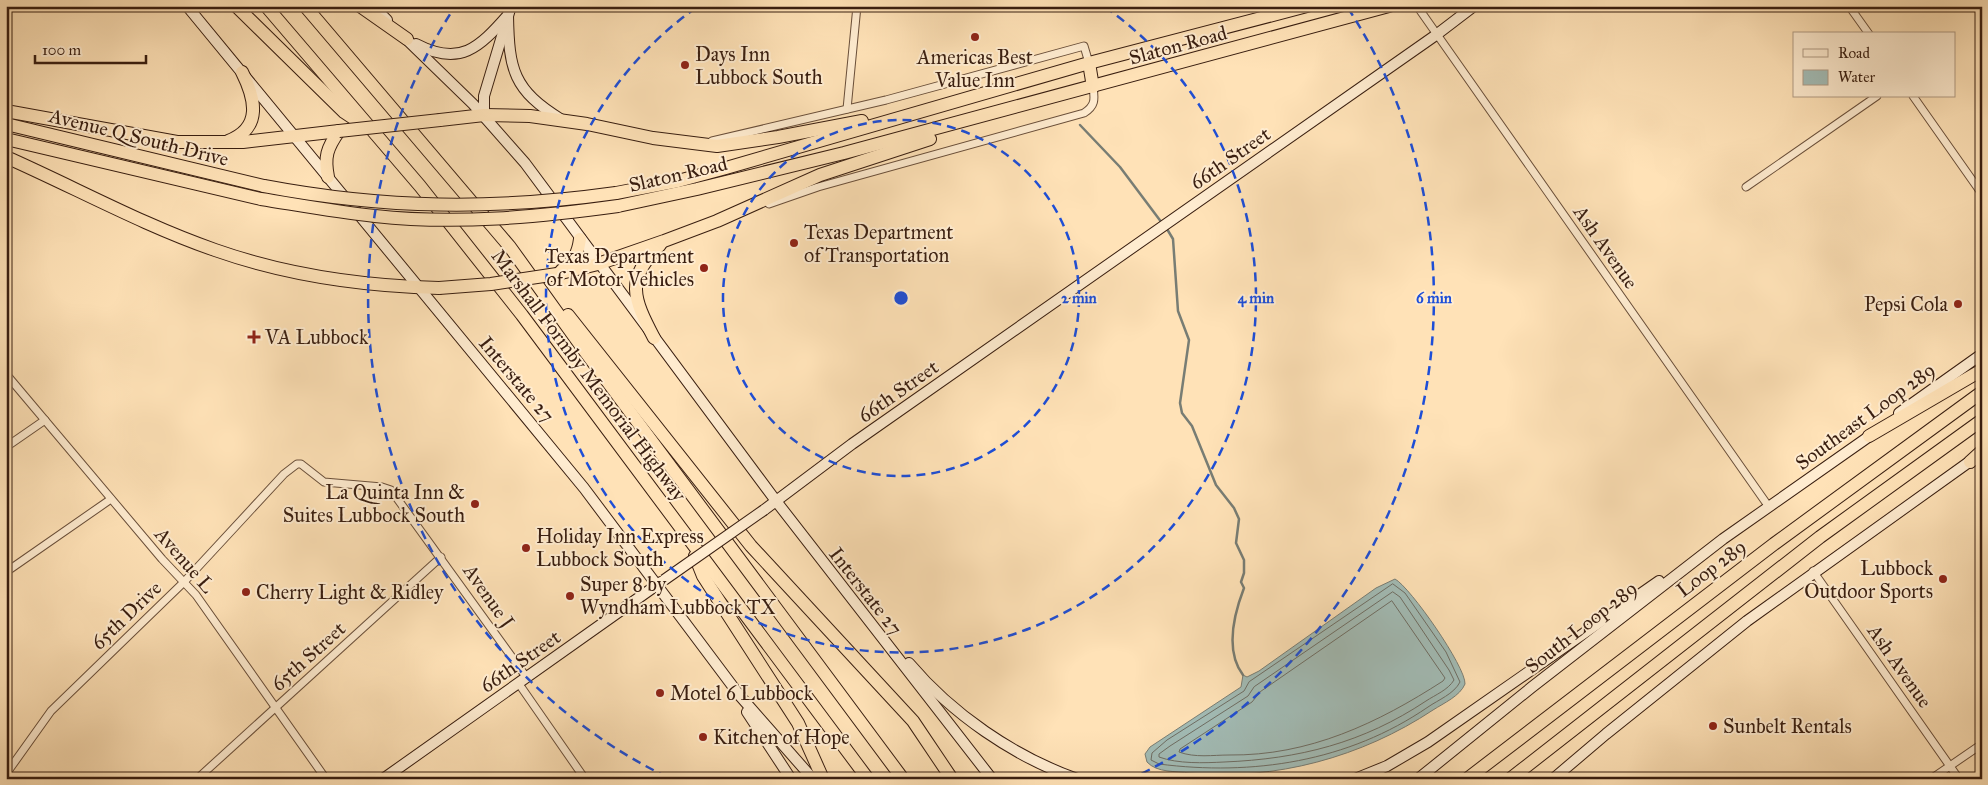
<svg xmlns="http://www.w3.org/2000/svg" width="1988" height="785" font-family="'IM FELL Great Primer',serif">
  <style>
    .water { fill: #a2bcb6; stroke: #787d74 }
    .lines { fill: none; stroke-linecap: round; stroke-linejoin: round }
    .shore { stroke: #6e6d63; stroke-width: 1 }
    .stream { stroke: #787d74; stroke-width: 2.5 }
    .street-casing { stroke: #6a4f3a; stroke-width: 9 }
    .secondary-casing { stroke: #391e10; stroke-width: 12 }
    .highway-casing { stroke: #391e10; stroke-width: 14 }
    .street { stroke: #ffecd0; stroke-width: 7 }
    .secondary { stroke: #ffecd0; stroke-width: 10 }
    .highway { stroke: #ffe2b7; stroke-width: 12 }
    .secondary-bridge-casing { stroke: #391e10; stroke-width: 12; stroke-linecap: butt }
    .highway-bridge-casing { stroke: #391e10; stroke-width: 14; stroke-linecap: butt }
    .secondary-bridge { stroke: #ffecd0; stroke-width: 10 }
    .highway-bridge { stroke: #ffe2b7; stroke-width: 12 }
    .ring { fill: none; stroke: #1d4ed8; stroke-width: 2.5; stroke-dasharray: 9 6 }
    .poi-dot { fill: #8f2418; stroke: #ffecd0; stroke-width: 2 }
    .labels { text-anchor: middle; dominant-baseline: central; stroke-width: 4; stroke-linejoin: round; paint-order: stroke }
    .street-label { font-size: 20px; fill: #391e10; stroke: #ffecd0 }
    .poi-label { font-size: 20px; fill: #391e10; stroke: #ffecd0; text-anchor: start }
    .centre { fill: #1d4ed8; stroke: #ffecd0; stroke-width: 2.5 }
    .ring-label { font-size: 15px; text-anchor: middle; font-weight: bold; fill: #1d4ed8; stroke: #ffecd0; stroke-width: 4; stroke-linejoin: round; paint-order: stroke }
  </style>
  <rect width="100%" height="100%" fill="#ffe2b7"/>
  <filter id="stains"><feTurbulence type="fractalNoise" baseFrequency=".004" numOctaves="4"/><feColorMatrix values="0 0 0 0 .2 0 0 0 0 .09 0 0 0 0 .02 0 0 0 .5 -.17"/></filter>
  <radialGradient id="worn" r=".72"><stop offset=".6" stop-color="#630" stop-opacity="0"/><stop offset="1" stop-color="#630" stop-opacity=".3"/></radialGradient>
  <!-- water -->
  <path class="water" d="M 1395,579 C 1410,587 1466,667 1465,684 C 1460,696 1444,703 1433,710 C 1362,757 1275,781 1190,773 C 1176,771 1157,773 1147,762 L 1145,754 L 1150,747 L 1241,687 L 1243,675 L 1247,677 L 1259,671 L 1376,588 Z"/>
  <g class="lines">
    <!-- shore -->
    <g class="shore">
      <path d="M 1393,584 L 1405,593 L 1446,652 L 1460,682 C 1454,694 1438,700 1428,707 C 1348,762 1252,776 1159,764 L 1151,760 L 1152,753 L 1167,740 L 1244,691 L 1249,682 Z"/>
      <path d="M 1393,592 L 1400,597 L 1449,670 L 1454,680 C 1448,690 1435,695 1426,701 C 1363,743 1299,759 1224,762 C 1204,763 1178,764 1159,757 L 1159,754 L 1170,746 L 1248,696 L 1254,687 Z"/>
      <path d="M 1392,601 L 1445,678 L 1443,681 C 1378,723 1309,756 1229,755 C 1213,755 1195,758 1179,752 L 1180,749 L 1252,702 L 1260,692 Z"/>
    </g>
    <!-- stream -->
    <g class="stream">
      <path d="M 1080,125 L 1120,167 L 1162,223"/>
      <path d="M 1167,229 L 1173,239 L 1178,311 L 1189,340 L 1180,403 L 1182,413 L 1192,426 L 1216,485 L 1234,508 L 1239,519 L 1236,543 L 1244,560 L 1244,573 L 1241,582 L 1244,588 C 1234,614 1225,651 1243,675"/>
    </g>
    <defs>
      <g id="street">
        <path d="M 1417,6 L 1769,507"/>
        <path d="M 1849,6 L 1869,34"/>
        <path d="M 1913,96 L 1982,194"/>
        <path d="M 847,109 L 857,6"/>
        <path d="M 712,141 L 886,100 L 1084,46 L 1089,63"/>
        <path d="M 1746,187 L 1877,96"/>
        <path d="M 769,204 L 818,187 L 1084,113 C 1095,106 1095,100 1093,87"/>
        <path d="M 6,374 L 162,559 L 196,595 L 326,779"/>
        <path d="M 6,447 L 45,420"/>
        <path d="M 1813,571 L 1959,779"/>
        <path d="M 6,572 L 111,499"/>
        <path d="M 519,684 L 585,779"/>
        <path d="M 6,774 L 51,711 L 184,582 L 284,474 L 297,464 L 301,464 L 324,482 L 382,487 L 391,490 L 527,678"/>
        <path d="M 197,779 L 441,557"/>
        <path d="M 1931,779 L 1982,744"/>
      </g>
      <g id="secondary">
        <path d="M 187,6 L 584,488 L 740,696 L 813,779"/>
        <path d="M 373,6 L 387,20"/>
        <path d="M 508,15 C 509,70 513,90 562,120"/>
        <path d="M 402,35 L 473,104 L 525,163 L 776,501 L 992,779"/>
        <path d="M 416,44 C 460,67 479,48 508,15"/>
        <path d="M 484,115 L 484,96 L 511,6"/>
        <path d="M 1899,413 L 1982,354"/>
        <path d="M 764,510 L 852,444 L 1436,35 L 1474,6"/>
        <path d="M 909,663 C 952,714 1013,756 1077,779"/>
        <path d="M 747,712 L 791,779"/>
        <path d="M 383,779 L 661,582"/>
        <path d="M 1355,779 L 1387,766 L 1428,742 L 1659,581"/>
        <path d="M 1418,779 L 1532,687 L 1723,539 L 1874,433"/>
        <path d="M 1553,779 L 1606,734 L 1747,621 L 1976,457"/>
      </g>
      <g id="highway">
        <path d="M 236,6 L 344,112 L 362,124"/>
        <path d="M 266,6 L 420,186 L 522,315 L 868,779"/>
        <path d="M 305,6 L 510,247 L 584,350 L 903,779"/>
        <path d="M 360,6 L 407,39"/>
        <path d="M 1089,63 L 1093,87"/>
        <path d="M 6,111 L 177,142 L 243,142 L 339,131"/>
        <path d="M 440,120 L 484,115 L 530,116 L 587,124 L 653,138 L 717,146 L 778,137 L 862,121"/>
        <path d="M 6,124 L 264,186"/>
        <path d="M 6,139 L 261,199"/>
        <path d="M 228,141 C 263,128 255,98 242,72"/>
        <path d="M 6,157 C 76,188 143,225 215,250 C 286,275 363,286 439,288"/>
        <path d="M 328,177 C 324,157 327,148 339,131"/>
        <path d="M 616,193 L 678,181 L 726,168 L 1089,63 L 1307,6"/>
        <path d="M 618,206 L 697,189 L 844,153 L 1389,6"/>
        <path d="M 561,271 C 573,261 578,255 580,239"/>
        <path d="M 557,274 L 598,264 L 664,241 L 717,221 L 820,175 L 930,139"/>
        <path d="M 568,315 L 751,546 L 913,721 L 952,779"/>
        <path d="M 654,338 C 633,298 625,279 660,245"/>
        <path d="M 1869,436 L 1982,370"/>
        <path d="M 1970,462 L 1982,451"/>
        <path d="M 695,556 L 703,576 L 798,723 L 823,779"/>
        <path d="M 1467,779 L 1774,544 L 1982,392"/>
        <path d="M 1510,779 L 1820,537 L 1982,420"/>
      </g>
    </defs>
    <!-- street casing -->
    <use href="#street" class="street-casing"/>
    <!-- secondary casing -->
    <use href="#secondary" class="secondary-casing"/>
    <!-- highway casing -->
    <use href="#highway" class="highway-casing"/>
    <!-- street -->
    <use href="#street" class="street"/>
    <!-- secondary -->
    <use href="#secondary" class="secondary"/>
    <!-- highway -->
    <use href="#highway" class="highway"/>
    <defs>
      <path id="secondary-bridge" d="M 664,580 L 764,510"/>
      <g id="highway-bridge">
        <path d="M 339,131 L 440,120"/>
        <path d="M 264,186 C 385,209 494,210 616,193"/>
        <path d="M 261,199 C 299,205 337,212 375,216 C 456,225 538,217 618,206"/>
        <path d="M 439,288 L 491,284 L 557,274"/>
      </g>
    </defs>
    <!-- secondary-bridge casing -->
    <use href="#secondary-bridge" class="secondary-bridge-casing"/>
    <!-- highway-bridge casing -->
    <use href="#highway-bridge" class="highway-bridge-casing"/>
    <!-- secondary-bridge -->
    <use href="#secondary-bridge" class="secondary-bridge"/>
    <!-- highway-bridge -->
    <use href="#highway-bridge" class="highway-bridge"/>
  </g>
  <!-- distance rings -->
  <g class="ring">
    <circle cx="901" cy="298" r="178"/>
    <path d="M1105 7A355 355 0 1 1 697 7"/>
    <path d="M667 777A533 533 0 0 1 454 8M1348 8A533 533 0 0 1 1135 777"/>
  </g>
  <!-- markers -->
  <g class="poi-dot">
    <circle cx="975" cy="37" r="5"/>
    <circle cx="685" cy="65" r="5"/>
    <circle cx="794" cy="243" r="5"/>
    <circle cx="704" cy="268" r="5"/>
    <circle cx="1958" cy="304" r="5"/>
    <path d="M251.5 329.5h5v5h5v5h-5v5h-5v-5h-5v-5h5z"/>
    <circle cx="475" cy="504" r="5"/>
    <circle cx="526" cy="548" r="5"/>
    <circle cx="1943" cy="579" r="5"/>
    <circle cx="246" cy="592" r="5"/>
    <circle cx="570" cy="596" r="5"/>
    <circle cx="660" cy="693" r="5"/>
    <circle cx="1713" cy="726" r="5"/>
    <circle cx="703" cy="737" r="5"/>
  </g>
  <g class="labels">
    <!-- street labels -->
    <g class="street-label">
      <text transform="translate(1178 45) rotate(-15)">Slaton Road</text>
      <text transform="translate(139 137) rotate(14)">Avenue Q South Drive</text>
      <text transform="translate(1230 158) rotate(-35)">66th Street</text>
      <text transform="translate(678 174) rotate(-13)">Slaton Road</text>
      <text transform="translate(1606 247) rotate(55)">Ash Avenue</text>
      <text transform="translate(589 375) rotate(53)">Marshall Formby Memorial Highway</text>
      <text transform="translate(517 379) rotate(50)">Interstate 27</text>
      <text transform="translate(898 391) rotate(-35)">66th Street</text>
      <text transform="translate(1865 416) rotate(-36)">Southeast Loop 289</text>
      <text transform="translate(185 560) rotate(49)">Avenue L</text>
      <text transform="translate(1711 568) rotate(-37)">Loop 289</text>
      <text transform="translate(866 591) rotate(52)">Interstate 27</text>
      <text transform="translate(489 596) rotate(55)">Avenue J</text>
      <text transform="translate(126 615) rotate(-44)">65th Drive</text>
      <text transform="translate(1581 627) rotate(-38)">South Loop 289</text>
      <text transform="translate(308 656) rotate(-42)">65th Street</text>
      <text transform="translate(520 661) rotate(-35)">66th Street</text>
      <text transform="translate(1900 666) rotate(55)">Ash Avenue</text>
    </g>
    <!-- poi labels -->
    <g class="poi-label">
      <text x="695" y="54">Days Inn<tspan x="695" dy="23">Lubbock South</tspan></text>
      <text x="975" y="57" text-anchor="middle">Americas Best<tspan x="975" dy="23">Value Inn</tspan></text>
      <text x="804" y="232">Texas Department<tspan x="804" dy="23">of Transportation</tspan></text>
      <text x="694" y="256" text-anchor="end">Texas Department<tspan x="694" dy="23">of Motor Vehicles</tspan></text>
      <text x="1948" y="304" text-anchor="end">Pepsi Cola</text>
      <text x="265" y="337">VA Lubbock</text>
      <text x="465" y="492" text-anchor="end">La Quinta Inn &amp;<tspan x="465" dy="23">Suites Lubbock South</tspan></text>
      <text x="536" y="536">Holiday Inn Express<tspan x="536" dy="23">Lubbock South</tspan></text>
      <text x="1933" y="568" text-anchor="end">Lubbock<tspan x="1933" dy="23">Outdoor Sports</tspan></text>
      <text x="580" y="584">Super 8 by<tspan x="580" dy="23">Wyndham Lubbock TX</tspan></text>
      <text x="256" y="592">Cherry Light &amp; Ridley</text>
      <text x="670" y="693">Motel 6 Lubbock</text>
      <text x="1723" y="726">Sunbelt Rentals</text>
      <text x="713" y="737">Kitchen of Hope</text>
    </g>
  </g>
  <circle cx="901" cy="298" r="8" class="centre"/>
  <g class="ring-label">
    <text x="1079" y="303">2 min</text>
    <text x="1256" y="303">4 min</text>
    <text x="1434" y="303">6 min</text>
  </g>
  <!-- margin -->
  <rect width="1988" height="785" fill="none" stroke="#ffe2b7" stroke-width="25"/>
  <rect x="8" y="8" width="1973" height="770" fill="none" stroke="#391e10" stroke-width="2.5"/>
  <rect x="12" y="12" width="1963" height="760" fill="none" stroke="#391e10"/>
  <!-- legend -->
  <rect x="1793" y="32" width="162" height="65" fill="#ffecd0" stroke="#b09a83"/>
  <rect x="1803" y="49" width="25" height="8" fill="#ffecd0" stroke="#b09a83"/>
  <text x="1838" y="58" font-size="15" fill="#391e10">Road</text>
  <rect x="1803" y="70" width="25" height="15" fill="#a2bcb6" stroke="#b09a83"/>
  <text x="1838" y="82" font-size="15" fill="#391e10">Water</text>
  <!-- scale -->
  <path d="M35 55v8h111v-8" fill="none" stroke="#391e10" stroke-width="2.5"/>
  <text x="42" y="55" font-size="15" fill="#391e10" stroke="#ffecd0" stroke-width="4" paint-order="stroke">100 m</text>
  <rect width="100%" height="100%" filter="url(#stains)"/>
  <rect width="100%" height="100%" fill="url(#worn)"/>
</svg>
